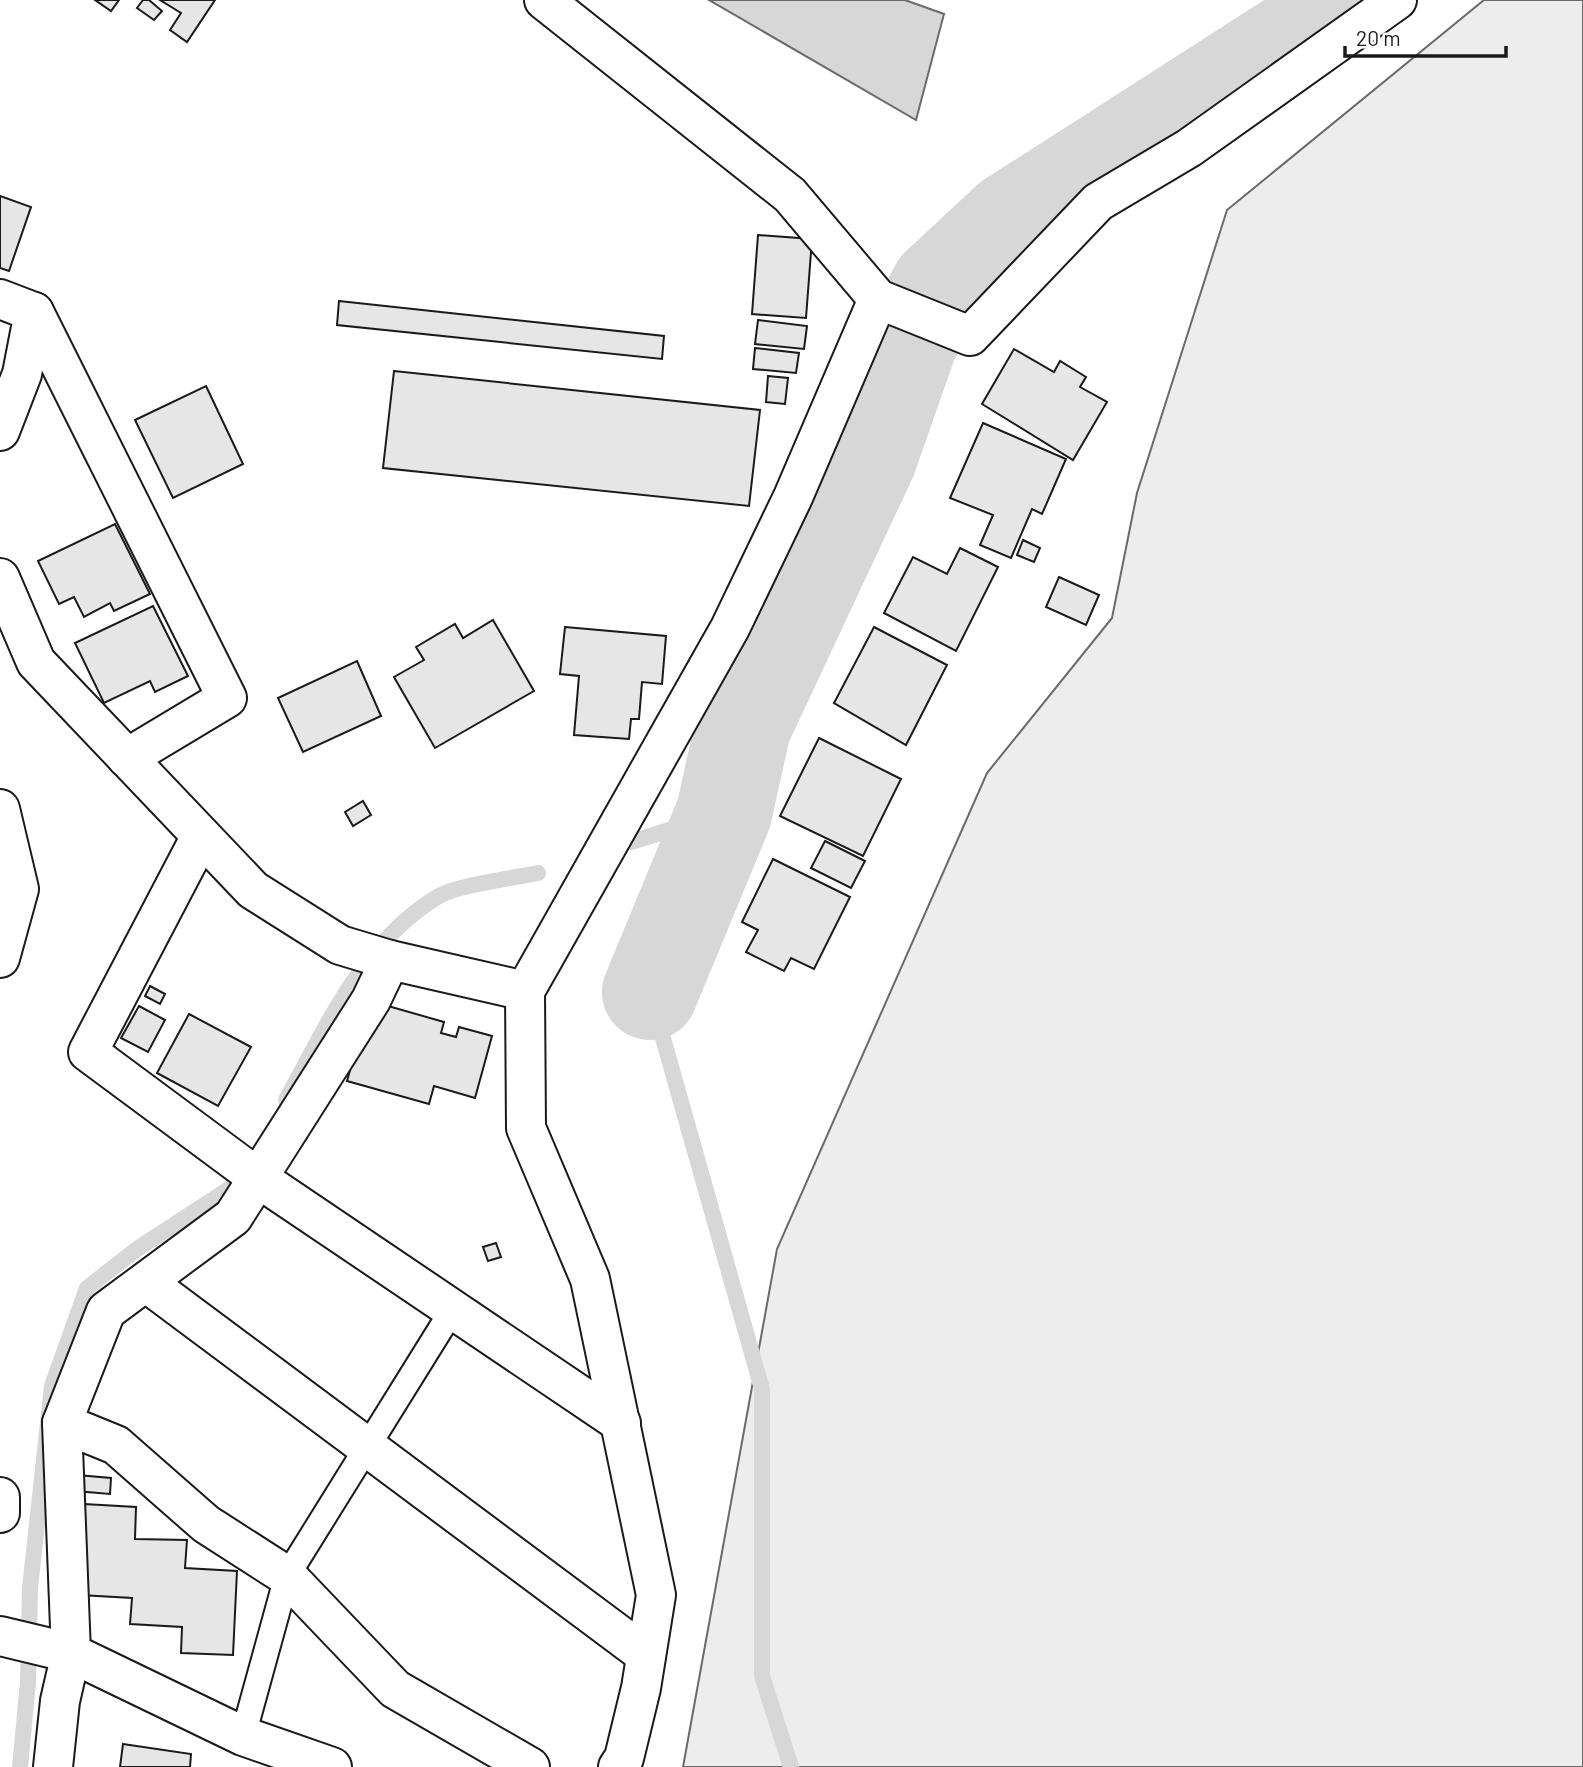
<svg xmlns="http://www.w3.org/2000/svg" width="1583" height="1767" font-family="Barlow,sans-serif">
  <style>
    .built { fill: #ededed; stroke: #6a6a6a; stroke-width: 2 }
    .water { fill: #d7d7d7; stroke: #6a6a6a; stroke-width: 2 }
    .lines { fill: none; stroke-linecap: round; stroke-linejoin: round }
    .stream { stroke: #d7d7d7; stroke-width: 16 }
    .river { stroke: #d7d7d7; stroke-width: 96 }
    .building { fill: #e6e6e6; stroke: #1a1a1a; stroke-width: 2 }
    .service-casing { stroke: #1a1a1a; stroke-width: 28 }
    .minor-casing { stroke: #1a1a1a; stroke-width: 42 }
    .service { stroke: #fff; stroke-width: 24 }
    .minor { stroke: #fff; stroke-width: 38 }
  </style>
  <rect width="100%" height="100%" fill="#fff"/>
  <!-- built -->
  <path class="built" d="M 1484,0 L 1583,0 L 1583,1767 L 683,1767 L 777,1249 L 987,773 L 1112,618 L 1137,493 L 1227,210 Z"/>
  <!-- water -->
  <path class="water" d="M 709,0 L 905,0 L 944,14 L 916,120 Z"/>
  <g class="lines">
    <!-- stream -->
    <g class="stream">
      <path d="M 631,842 L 724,813"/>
      <path d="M 650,992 L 762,1389 L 762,1676 L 791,1767"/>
      <path d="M 286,1100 C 327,1026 363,941 439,896 C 458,885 514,878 538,873"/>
      <path d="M 20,1767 L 28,1682 L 30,1588 L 52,1386 L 87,1288 L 137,1249 L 229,1189 L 241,1173"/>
    </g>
    <!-- river -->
    <path class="river" d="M 650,992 L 724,813 L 743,727 L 869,458 L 910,341 L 938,287 L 1010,220 L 1353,0"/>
  </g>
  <!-- building -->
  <g class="building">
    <path d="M 95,0 L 119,0 L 111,11 Z"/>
    <path d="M 143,0 L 149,0 L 162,11 L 154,20 L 137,8 Z"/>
    <path d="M 160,0 L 215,0 L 187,42 L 170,30 L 181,13 Z"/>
    <path d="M 0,196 L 31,207 L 9,271 L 0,268 Z"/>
    <path d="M 758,235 L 812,239 L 806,318 L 752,314 Z"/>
    <path d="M 339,301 L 664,336 L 662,359 L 337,325 Z"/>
    <path d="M 758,320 L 807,326 L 804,349 L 755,344 Z"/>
    <path d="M 755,348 L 799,353 L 796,373 L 753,369 Z"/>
    <path d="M 1014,349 L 1054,372 L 1060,361 L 1086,377 L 1080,387 L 1107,402 L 1073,460 L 982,404 Z"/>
    <path d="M 394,371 L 760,410 L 749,506 L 383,468 Z"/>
    <path d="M 768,376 L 788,378 L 785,404 L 766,402 Z"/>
    <path d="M 206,386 L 243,464 L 173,498 L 135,420 Z"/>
    <path d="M 983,423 L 1066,459 L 1042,514 L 1032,509 L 1011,558 L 980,545 L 993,515 L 950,498 Z"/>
    <path d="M 115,524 L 150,594 L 114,611 L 110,603 L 84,617 L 74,597 L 59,604 L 38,561 Z"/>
    <path d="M 1023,540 L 1040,548 L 1034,562 L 1017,555 Z"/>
    <path d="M 960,548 L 998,567 L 956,651 L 884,613 L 913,557 L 947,574 Z"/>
    <path d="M 1059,577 L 1099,595 L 1086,625 L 1046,607 Z"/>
    <path d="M 153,606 L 188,676 L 155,692 L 150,681 L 104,703 L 75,643 Z"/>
    <path d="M 493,620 L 534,691 L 435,748 L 394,677 L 424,660 L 416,647 L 455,624 L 463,638 Z"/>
    <path d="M 565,627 L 666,636 L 662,684 L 642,682 L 639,719 L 631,719 L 629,739 L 574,735 L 579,676 L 560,674 Z"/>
    <path d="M 874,627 L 947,665 L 906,745 L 834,703 Z"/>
    <path d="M 357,661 L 381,716 L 303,752 L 278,698 Z"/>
    <path d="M 819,738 L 901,779 L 863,856 L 780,816 Z"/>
    <path d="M 363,801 L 371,815 L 353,826 L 345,812 Z"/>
    <path d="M 825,841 L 865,861 L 851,888 L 811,868 Z"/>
    <path d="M 773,859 L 850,897 L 814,969 L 791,958 L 784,971 L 746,952 L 758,930 L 742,922 Z"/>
    <path d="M 150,986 L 165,994 L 160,1004 L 145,996 Z"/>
    <path d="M 374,1002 L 444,1022 L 441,1033 L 456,1037 L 459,1027 L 492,1036 L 475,1098 L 434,1086 L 429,1104 L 347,1081 L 362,1027 Z"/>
    <path d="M 139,1006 L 165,1020 L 148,1052 L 121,1038 Z"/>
    <path d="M 189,1014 L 251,1047 L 218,1106 L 157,1073 Z"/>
    <path d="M 496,1243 L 501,1257 L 488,1261 L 483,1247 Z"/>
    <path d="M 77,1475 L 111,1478 L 110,1494 L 75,1491 Z"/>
    <path d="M 84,1504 L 136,1507 L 135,1539 L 187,1540 L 185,1568 L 237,1571 L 233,1655 L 181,1653 L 182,1627 L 130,1624 L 132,1598 L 80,1595 Z"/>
    <path d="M 123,1744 L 191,1754 L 190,1767 L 120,1767 Z"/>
  </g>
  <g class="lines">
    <defs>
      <path id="service" d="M 243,1736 L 287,1576 L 453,1309"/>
      <g id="minor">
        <path d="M 544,0 L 790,195 L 878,299 L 970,336 L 1098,202 L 1189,148 L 1397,0"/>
        <path d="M 0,299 L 34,312 L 22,374 L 0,431"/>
        <path d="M 34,312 L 227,698 L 127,758"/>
        <path d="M 0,578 L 36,662 L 253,890 L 340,945 L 390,960"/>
        <path d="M 0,809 L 19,889 L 0,958"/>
        <path d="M 201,836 L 88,1052 L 258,1178 L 621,1423"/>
        <path d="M 147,1283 L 646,1655"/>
        <path d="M 62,1423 L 116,1445 L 206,1524 L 287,1576 L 395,1689 L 530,1767"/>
        <path d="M 0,1497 L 0,1513"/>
        <path d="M 0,1636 L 71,1653 L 243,1736 L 332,1767"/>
        <path d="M 53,1767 L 60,1701 L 71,1653 L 62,1423 L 106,1311 L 233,1217 L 371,1000 L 390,960 L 525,991"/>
        <path d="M 618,1767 L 624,1758 L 641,1688 L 656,1595 L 590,1279 L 526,1128 L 525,991 L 730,628 L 793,497 L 878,299"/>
      </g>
    </defs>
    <!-- service casing -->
    <use href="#service" class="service-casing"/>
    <!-- minor casing -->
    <use href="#minor" class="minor-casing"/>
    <!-- service -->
    <use href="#service" class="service"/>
    <!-- minor -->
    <use href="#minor" class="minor"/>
  </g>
  <!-- scale -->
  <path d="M1345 46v10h161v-10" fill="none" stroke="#1a1a1a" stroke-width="3.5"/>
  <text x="1356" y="46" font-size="21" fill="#1a1a1a" stroke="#ffffff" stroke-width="5" paint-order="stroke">20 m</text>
</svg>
